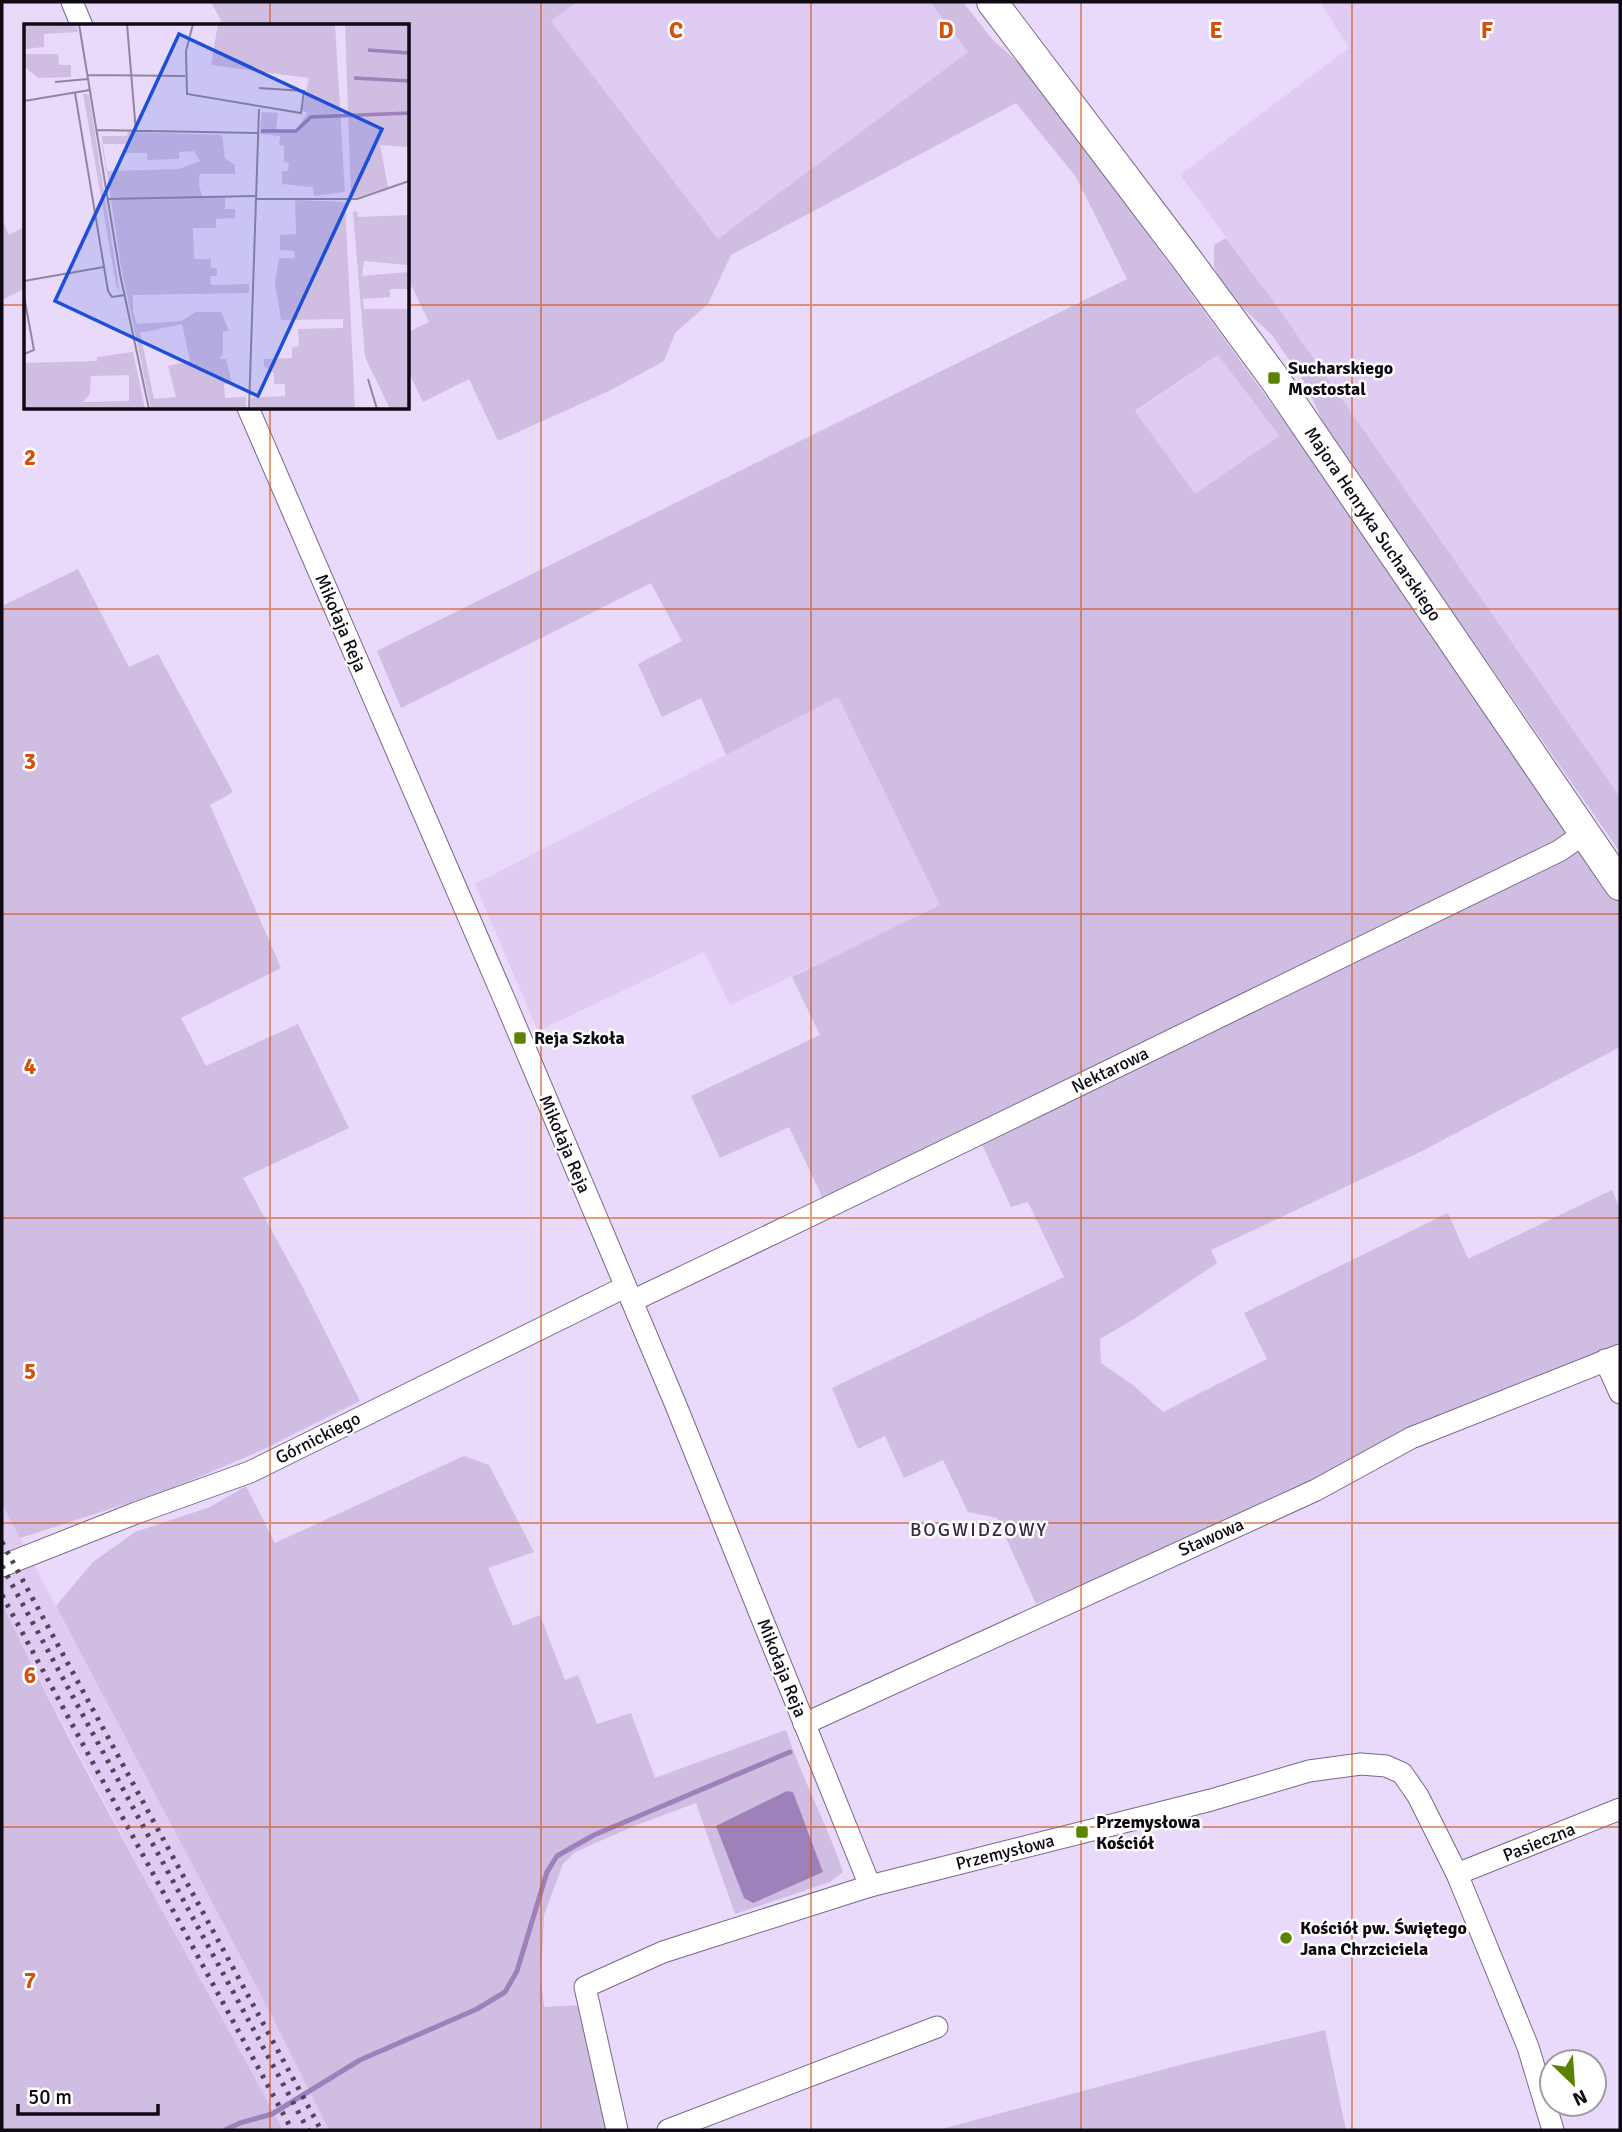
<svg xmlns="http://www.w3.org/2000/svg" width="1622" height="2132" font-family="Signika,sans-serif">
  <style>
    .built { fill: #e0ccf3 }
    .green { fill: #cfbde2; fill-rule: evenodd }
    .water { fill: #9e80bb }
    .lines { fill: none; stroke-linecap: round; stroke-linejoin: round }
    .stream { stroke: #9e80bb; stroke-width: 5 }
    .street-casing { stroke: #786987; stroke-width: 23 }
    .secondary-casing { stroke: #786987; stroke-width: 32 }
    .street { stroke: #fff; stroke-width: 21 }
    .secondary { stroke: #fff; stroke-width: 30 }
    .rail { stroke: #4f4657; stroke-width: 5; stroke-dasharray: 3.5 7; stroke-linecap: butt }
    .grid { fill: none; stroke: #d2510d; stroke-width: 2; stroke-opacity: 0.55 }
    .poi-dot { fill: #5c8201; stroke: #fff; stroke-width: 2.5 }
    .labels { text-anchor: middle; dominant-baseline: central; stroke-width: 5; stroke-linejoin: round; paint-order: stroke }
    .poi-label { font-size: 18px; font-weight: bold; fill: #0f0914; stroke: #fff; text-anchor: start }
    .street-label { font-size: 18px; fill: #0f0914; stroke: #fff }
    .neighbourhood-label { font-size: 19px; letter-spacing: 2px; fill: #362943; stroke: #fff }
    .inset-river { fill: none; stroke: #9e80bb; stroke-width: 3.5 }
    .inset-road { fill: none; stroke: #92869e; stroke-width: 2 }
    .view { fill: #1d4ed8; fill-opacity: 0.15; stroke: #1d4ed8; stroke-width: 3.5 }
    .inset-edge { fill: none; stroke: #0f0914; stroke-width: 3.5 }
    .grid-label { font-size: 23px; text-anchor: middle; font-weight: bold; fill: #d2510d; stroke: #fff; stroke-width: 5; stroke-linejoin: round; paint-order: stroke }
  </style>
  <rect width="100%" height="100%" fill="#e9d9fa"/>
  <!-- built -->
  <g class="built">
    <path d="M 577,2 L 930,2 L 968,52 L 718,240 L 551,21 Z"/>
    <path d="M 1320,2 L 1620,2 L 1620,797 L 1272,299 L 1180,175 L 1349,48 Z"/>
    <path d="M 1218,355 L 1279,437 L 1195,494 L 1135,412 Z"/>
    <path d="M 838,697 L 941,906 L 730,1005 L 704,952 L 538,1031 L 475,884 Z"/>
    <path d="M 2,1504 L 262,1997 L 329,2130 L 283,2130 L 153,1894 L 24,1650 L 2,1603 Z"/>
  </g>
  <!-- green -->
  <g class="green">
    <path d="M 211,2 L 577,2 L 551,21 L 718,239 L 968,52 L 930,2 L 963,2 L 992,39 L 1030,73 L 1289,428 L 1620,903 L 1620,1047 L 1422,1151 L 1211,1250 L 1217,1263 L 1134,1319 L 1100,1339 L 1101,1363 L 1133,1385 L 1163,1412 L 1267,1359 L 1244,1313 L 1448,1213 L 1468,1259 L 1612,1190 L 1620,1209 L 1620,1351 L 1217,1529 L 1036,1604 L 997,1518 L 968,1512 L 943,1460 L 904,1478 L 885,1436 L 858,1449 L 832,1388 L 1064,1277 L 1028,1202 L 1011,1207 L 980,1140 L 830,1213 L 789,1127 L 720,1158 L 691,1096 L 820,1035 L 792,977 L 940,905 L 838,697 L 726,755 L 701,698 L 662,717 L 638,664 L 682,641 L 651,583 L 401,708 L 377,651 L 1127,279 L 1076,177 L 1016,103 L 731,255 L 708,304 L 675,333 L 664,361 L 609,391 L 498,441 L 469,379 L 423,402 L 408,371 L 408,332 L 429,322 L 408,279 L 408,26 L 224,26 ZM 1218,355 L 1279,436 L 1195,494 L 1135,411 Z"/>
    <path d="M 2,220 L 9,235 L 26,226 L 26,288 L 2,300 Z"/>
    <path d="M 1226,238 L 1272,299 L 1620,797 L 1620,852 L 1327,432 L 1307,386 L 1272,335 L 1230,296 L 1214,267 L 1214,245 Z"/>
    <path d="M 78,569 L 129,667 L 158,654 L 233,792 L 210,805 L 281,968 L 181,1018 L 206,1066 L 298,1024 L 349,1128 L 243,1178 L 301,1284 L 360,1401 L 260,1451 L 166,1491 L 20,1538 L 2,1504 L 2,606 Z"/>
    <path d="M 464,1456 L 489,1465 L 534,1552 L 488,1568 L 513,1626 L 540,1615 L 565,1680 L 578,1675 L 597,1724 L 631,1713 L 655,1778 L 786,1730 C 802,1779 827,1824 843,1872 L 830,1882 L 735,1914 L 696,1803 L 634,1826 L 575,1852 L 563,1864 L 544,1915 L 541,1979 L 544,2007 L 582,2005 L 609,2130 L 329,2130 L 262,1997 L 56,1606 L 93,1562 L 135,1532 L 210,1507 L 246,1486 L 275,1543 Z"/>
    <path d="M 2,1603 C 86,1783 189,1955 283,2130 L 2,2130 Z"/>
    <path d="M 1325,2030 L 1346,2130 L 938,2130 L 1195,2061 Z"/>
  </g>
  <!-- water -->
  <path class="water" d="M 787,1791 L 793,1792 L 823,1872 L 753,1903 L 744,1898 L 716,1826 Z"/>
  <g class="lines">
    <!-- stream -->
    <path class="stream" d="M 225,2130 L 240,2123 L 272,2114 L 360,2060 L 477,2009 L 505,1992 L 517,1971 L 547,1872 L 557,1856 L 594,1835 L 790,1752"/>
    <defs>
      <g id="street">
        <path d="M 72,2 L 82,26"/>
        <path d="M 248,408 L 505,1001 L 675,1403 L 870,1886"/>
        <path d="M 632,1301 C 942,1154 1250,1001 1559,851 L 1585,833"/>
        <path d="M 1605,1360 L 1620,1393"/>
        <path d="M 2,1566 L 136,1513 L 250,1472 L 625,1287"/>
        <path d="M 804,1724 L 1316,1490 L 1411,1438 L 1620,1355"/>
        <path d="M 1457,1874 L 1620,1809"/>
        <path d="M 617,2130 L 585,1987 L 663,1952 L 870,1886 L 1211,1800 L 1309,1771 L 1361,1764 L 1386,1766 L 1402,1773 L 1418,1796 L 1457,1874 L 1528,2047 L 1553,2130"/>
        <path d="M 668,2130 L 937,2027"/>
      </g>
      <path id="secondary" d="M 992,2 L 1185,257 L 1274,378 L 1620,885"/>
    </defs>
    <!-- street casing -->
    <use href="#street" class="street-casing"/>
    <!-- secondary casing -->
    <use href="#secondary" class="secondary-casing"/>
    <!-- street -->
    <use href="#street" class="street"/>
    <!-- secondary -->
    <use href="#secondary" class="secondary"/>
    <!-- rail -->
    <g class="rail">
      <path d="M 2,1542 L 321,2130"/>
      <path d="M 2,1566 L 308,2130"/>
      <path d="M 2,1595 L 292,2130"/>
    </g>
  </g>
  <!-- grid -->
  <path class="grid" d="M 270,2 L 270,26M 541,2 L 541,2130M 811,2 L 811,2130M 1081,2 L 1081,2130M 1352,2 L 1352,2130M 2,305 L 26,305M 408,305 L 1620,305M 270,408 L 270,2130M 2,609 L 1620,609M 2,914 L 1620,914M 2,1218 L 1620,1218M 2,1523 L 1620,1523M 2,1827 L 1620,1827"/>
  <!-- markers -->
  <g class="poi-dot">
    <rect x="1267" y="371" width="14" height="14" rx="3.5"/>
    <rect x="513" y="1031" width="14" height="14" rx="3.5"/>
    <rect x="1075" y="1825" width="14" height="14" rx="3.5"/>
    <circle cx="1286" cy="1938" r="7"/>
  </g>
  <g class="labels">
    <!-- poi labels -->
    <g class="poi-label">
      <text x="1288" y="368">Sucharskiego<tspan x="1288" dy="21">Mostostal</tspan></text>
      <text x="534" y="1038">Reja Szkoła</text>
      <text x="1096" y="1822">Przemysłowa<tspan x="1096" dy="21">Kościół</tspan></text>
      <text x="1300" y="1928">Kościół pw. Świętego<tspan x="1300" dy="21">Jana Chrzciciela</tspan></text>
    </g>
    <!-- street labels -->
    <g class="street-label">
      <text transform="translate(1373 524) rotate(56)">Majora Henryka Sucharskiego</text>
      <text transform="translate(341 623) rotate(67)">Mikołaja Reja</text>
      <text transform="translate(1110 1070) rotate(-26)">Nektarowa</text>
      <text transform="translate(565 1144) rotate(67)">Mikołaja Reja</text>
      <text transform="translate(318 1438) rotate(-27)">Górnickiego</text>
      <text transform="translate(1211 1537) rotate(-24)">Stawowa</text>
      <text transform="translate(782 1668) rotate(68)">Mikołaja Reja</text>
      <text transform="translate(1539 1842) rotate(-22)">Pasieczna</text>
      <text transform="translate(1005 1852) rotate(-14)">Przemysłowa</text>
    </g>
    <!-- neighbourhood labels -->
    <g class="neighbourhood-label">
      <text x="979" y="1530">BOGWIDZOWY</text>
    </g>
  </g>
  <!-- overview -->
  <g transform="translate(24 24)">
    <rect width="385" height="385" fill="#e9d9fa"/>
    <path d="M 194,0 L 311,0 L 321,168 L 290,172 L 289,163 L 258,160 L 258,147 L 264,147 L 265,139 L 260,138 L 260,122 L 255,121 L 256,112 L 236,110 L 238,88 L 254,89 L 252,106 L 272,106 L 283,89 L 278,87 L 285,54 L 187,41 ZM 321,0 L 385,0 L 385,123 L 356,121 L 364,163 L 327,175 ZM 52,1 L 54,8 L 20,10 L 20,23 L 0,25 L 2,30 L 34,30 L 35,41 L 47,41 L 47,53 L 14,54 L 0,42 L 0,2 ZM 59,69 L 65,71 L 96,271 L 92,260 ZM 77,107 L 78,112 L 103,112 L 104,108 L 198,111 L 201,134 L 211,141 L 211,150 L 176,150 L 175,161 L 178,172 L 201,172 L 201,185 L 211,185 L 211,194 L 192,195 L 192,204 L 169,204 L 170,235 L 187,235 L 187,244 L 193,244 L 193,252 L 186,252 L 187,261 L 225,260 L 225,269 L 109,271 L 109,287 L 113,300 L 157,297 L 172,288 L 197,288 L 205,307 L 199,307 L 199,330 L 195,335 L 202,335 L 208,360 L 200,360 L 201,374 L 222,373 L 222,385 L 127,385 L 97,243 ZM 78,120 L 101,120 L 102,129 L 123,129 L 123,136 L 155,135 L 155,128 L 170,127 L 176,137 L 155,145 L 82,147 ZM 158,300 L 166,337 L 144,342 L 152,373 L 130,375 L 116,309 ZM 271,176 L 321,178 L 331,385 L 226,385 L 227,374 L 261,372 L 261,360 L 250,360 L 250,349 L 240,342 L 240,335 L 268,334 L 268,323 L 275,322 L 274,305 L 319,304 L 319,295 L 257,296 L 251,259 L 255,234 L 271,234 L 270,227 L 256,226 L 256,211 L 272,210 ZM 333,187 L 334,193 L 385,191 L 385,265 L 366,265 L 366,273 L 339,275 L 340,285 L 385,285 L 385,385 L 366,385 L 341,333 L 329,188 ZM 340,237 L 383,241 L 384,248 L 338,252 ZM 109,328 L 121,385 L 0,385 L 0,339 L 73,337 L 73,333 ZM 105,351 L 105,377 L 59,378 L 66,370 L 67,352 Z" fill="#cfbde2" fill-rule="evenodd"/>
    <path class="inset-river" d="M 344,26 L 385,29M 330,54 L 385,57M 237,107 L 272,107 L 287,93 L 385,89"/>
    <path class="inset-road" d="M 55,0 L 96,250 L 125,385M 103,0 L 112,108M 169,0 L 162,27 L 163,70 L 277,89 L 280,67 L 235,64M 64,51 L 161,52M 31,58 L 64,55M 51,69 L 84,267 L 88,273 L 101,271M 0,77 L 66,66M 73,106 L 234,109M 84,175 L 231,172M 231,175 L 333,175 L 385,157M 0,257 L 80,243M 0,272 L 10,326 L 0,330M 344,355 L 353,385M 225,385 L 235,85"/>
    <path class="view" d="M 155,10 L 358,105 L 234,372 L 31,277 Z"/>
    <rect width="385" height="385" class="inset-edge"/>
  </g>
  <g class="grid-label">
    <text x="676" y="38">C</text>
    <text x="946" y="38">D</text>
    <text x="1216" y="38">E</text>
    <text x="1487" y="38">F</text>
    <text x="30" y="465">2</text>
    <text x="30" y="769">3</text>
    <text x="30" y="1074">4</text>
    <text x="30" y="1379">5</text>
    <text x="30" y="1683">6</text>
    <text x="30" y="1988">7</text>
  </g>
  <!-- border -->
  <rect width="1622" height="2132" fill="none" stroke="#0f0914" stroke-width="7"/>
  <!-- north arrow -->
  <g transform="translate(1573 2083) rotate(155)"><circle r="33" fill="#ffffff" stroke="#9f9da1" stroke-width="2"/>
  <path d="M0-5L12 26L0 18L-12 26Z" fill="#5c8201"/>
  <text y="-10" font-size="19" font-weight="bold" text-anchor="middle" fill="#0f0914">N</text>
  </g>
  <!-- scale -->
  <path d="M18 2104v10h140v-10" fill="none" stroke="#0f0914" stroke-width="3.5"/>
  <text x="28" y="2104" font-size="21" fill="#0f0914" stroke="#ffffff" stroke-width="5" paint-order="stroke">50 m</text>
</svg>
